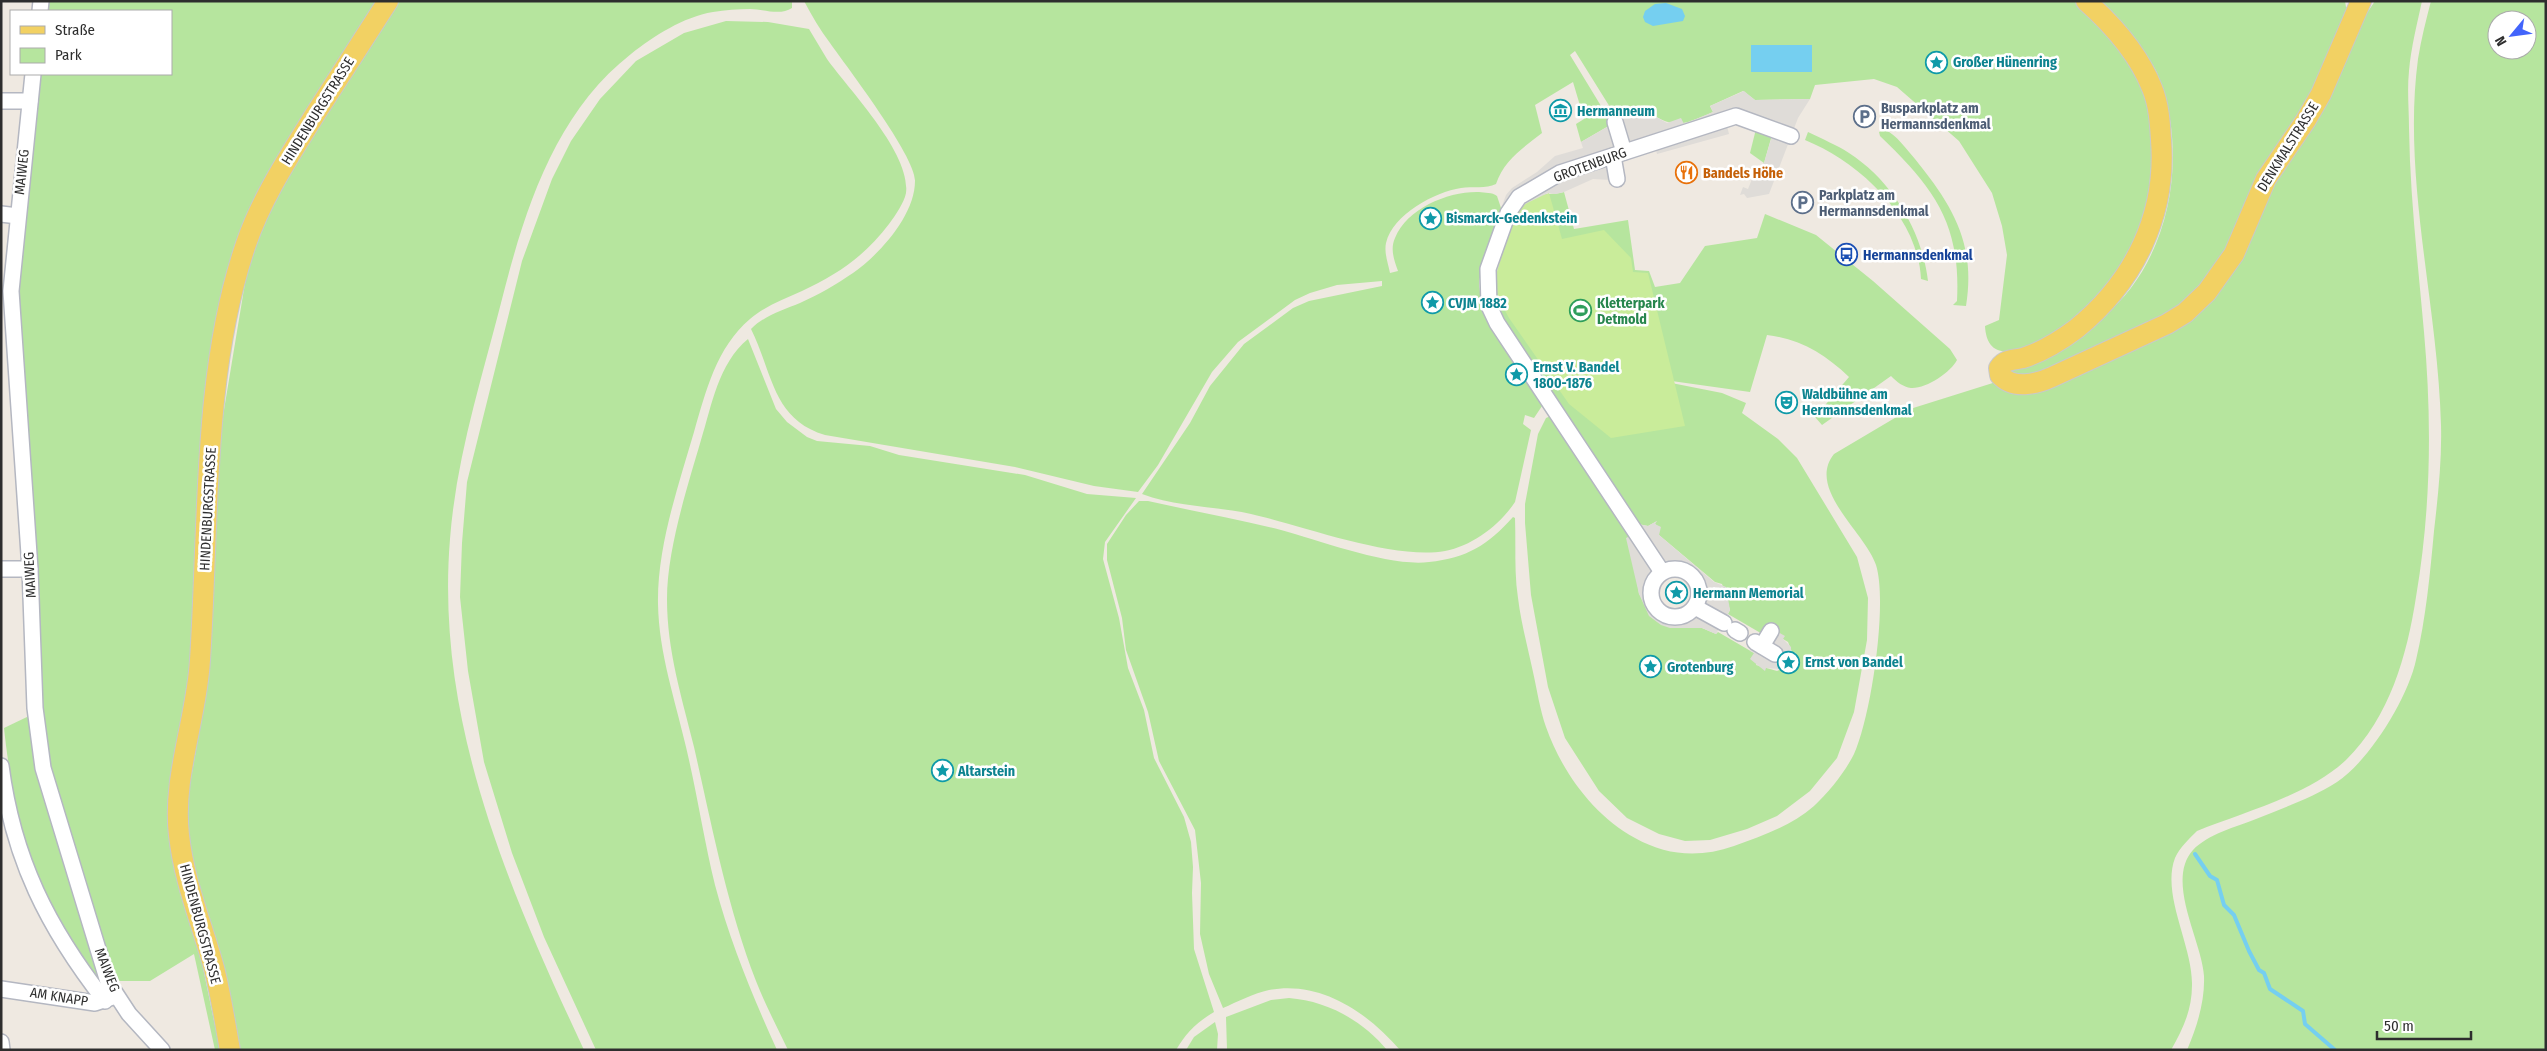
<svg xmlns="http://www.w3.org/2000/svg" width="2547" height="1051" font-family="'Fira Sans Condensed',sans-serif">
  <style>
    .green { fill: #b6e59e; fill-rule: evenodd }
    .pitch { fill: #c9ec9a }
    .plaza { fill: #dfdcd8; fill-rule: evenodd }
    .water { fill: #75cff0 }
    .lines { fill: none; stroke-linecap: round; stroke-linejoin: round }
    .stream { stroke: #75cff0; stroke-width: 4 }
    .minor-casing { stroke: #b4b7c1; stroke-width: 18 }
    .major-casing { stroke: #c9c9c9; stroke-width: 22 }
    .minor { stroke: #fff; stroke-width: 15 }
    .major { stroke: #f2d163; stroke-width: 20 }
    .labels { text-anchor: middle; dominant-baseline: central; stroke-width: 5; stroke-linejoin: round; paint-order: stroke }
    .culture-label { font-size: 14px; font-weight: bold; fill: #0d838f; stroke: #fff; text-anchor: start }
    .service-label { font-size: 14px; font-weight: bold; fill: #4e5e75; stroke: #fff; text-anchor: start }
    .street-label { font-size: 14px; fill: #2e2e2e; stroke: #fff }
    .food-label { font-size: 14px; font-weight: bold; fill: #c56008; stroke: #fff; text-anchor: start }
    .transit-label { font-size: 14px; font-weight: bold; fill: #164399; stroke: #fff; text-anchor: start }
    .leisure-label { font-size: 14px; font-weight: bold; fill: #27864d; stroke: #fff; text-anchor: start }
  </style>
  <rect width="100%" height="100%" fill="#efe9e1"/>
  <!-- green -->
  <g class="green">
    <path d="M 48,1 L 379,1 L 239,238 L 190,672 L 170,833 L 180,893 L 202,963 L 220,1050 L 215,1050 L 194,954 L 150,981 L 116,981 L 49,767 L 42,711 L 38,569 L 19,292 L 41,74 L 171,74 L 171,11 L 47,11 Z"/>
    <path d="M 397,1 L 792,1 L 792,8 C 780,16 764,9 750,9 C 738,9 725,10 713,12 C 683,17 654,36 631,54 C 554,114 524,212 501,303 C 481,381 456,459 450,539 C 435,722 509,889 584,1050 L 239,1050 L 187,834 L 186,806 L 209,677 L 220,434 L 245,283 L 254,249 L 272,207 L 296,161 Z"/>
    <path d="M 804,1 L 2074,1 C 2102,26 2132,57 2145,94 C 2157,131 2152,204 2136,240 C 2117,285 2062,341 2013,351 C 1994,354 1986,344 1985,326 L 1999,320 L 2007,255 L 2002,226 L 1992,193 L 1959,141 L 1897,87 L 1874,79 L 1815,85 L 1810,99 L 1755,100 L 1743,91 L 1710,106 L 1713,112 C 1676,128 1675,128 1640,108 L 1618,120 L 1575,51 L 1570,55 L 1612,124 L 1581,142 L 1576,124 L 1584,119 L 1573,82 L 1535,105 L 1542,133 C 1523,148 1504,160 1496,184 C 1486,189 1472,186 1461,188 C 1435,192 1393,214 1386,243 C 1384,253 1388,263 1390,273 L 1398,271 C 1394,260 1390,249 1395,238 C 1407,208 1449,191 1479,192 C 1485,193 1492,192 1497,196 L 1501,208 L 1483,259 L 1479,283 L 1481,302 L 1521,373 L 1544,403 L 1534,418 L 1525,415 L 1523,424 L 1531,430 L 1515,502 C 1500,525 1472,546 1445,551 C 1392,560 1304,526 1251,514 C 1215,506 1176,507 1142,494 L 1190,423 L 1210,386 L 1244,344 L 1293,308 L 1309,301 L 1382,286 L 1382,281 L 1337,285 L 1310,293 L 1295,300 L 1238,342 L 1212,372 L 1158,465 L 1138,492 L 1094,486 L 1015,467 L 825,435 C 772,419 773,373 751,329 C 765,315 783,310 800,303 C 818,295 837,284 853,273 C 880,254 915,215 915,181 C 916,157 847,67 830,43 C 820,30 812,16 804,1 Z"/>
    <path d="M 2100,1 L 2345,1 L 2346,7 L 2350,10 L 2344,27 L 2229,253 L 2185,306 L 2045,373 L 2012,377 L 2010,369 C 2031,357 2052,345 2073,334 C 2083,329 2094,324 2103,317 C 2169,263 2188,162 2161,83 C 2151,52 2121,26 2100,1 Z"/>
    <path d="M 2375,1 L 2422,1 C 2417,24 2411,48 2409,71 C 2407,90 2409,109 2409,128 C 2410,196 2418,264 2424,332 C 2432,421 2431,509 2416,597 C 2407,655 2390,717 2346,760 C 2309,795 2244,812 2197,831 C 2189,839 2180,847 2175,858 C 2161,895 2193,946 2192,985 C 2192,1010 2183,1029 2171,1050 L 1400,1050 C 1368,1013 1321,980 1269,990 C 1254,993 1237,1002 1223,1008 L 1209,974 L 1200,934 L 1201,883 L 1195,830 L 1159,761 L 1148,712 L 1126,650 L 1122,618 L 1107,560 L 1107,544 L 1126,515 L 1139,501 L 1148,501 C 1192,511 1237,519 1281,530 C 1321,541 1390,567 1429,562 C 1467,558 1488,545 1513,517 L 1515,518 C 1516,545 1514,572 1518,598 C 1521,623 1528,648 1533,672 C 1537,690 1540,710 1546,727 C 1562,772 1593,815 1635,838 C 1667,856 1700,858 1734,846 C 1762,836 1791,826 1814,806 C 1829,792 1845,772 1854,754 C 1871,717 1888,603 1876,565 C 1865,532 1806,489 1834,454 L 1910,409 L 1996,382 L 2012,388 L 2168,331 L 2259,202 L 2359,25 Z"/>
    <path d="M 2431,1 L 2546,1 L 2546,1050 L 2187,1050 C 2197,1027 2205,1001 2204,976 C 2202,941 2165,881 2193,850 C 2208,834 2236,827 2256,819 C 2283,808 2312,798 2337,782 C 2369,761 2408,698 2416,660 C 2426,618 2430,574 2434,531 C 2438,496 2442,460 2441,425 C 2438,305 2402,178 2418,59 C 2421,40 2426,20 2431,1 ZM 2497,20 L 2527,20 L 2527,50 L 2497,50 Z"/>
    <path d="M 726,21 L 768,22 L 809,29 C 815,39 821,49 827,59 C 849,90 911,153 906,193 C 904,203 895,216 889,224 C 866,255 837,275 802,291 C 784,299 765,306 750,319 C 716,348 706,391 694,432 C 678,487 657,547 658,604 C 659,654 675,699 686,747 C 697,793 704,840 715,885 C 730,942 753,997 777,1050 L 596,1050 L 544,937 L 512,853 L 484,762 L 468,671 L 460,597 L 462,543 L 467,482 L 522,261 L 552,179 L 571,141 L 600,99 L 636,61 L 684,33 Z"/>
    <path d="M 1756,129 L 1772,135 L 1764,163 L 1750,153 Z"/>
    <path d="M 1885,130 C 1896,134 1907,150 1915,159 C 1953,206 1976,244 1966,306 L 1953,305 L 1957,301 C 1961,223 1934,188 1880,136 L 1879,132 Z"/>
    <path d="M 1808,132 C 1822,139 1837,145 1849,153 C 1892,181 1922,230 1928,281 L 1921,279 C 1918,216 1859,162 1805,140 Z"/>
    <path d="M 1564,192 L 1574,229 L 1628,220 L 1635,270 L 1649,271 L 1655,287 L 1680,283 L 1705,246 L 1757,238 L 1765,214 L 1816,235 L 1873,281 L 1950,349 L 1957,360 C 1951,372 1926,389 1911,388 C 1903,387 1897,382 1891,376 L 1822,425 L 1815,417 L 1849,377 C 1825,354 1800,339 1767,335 L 1750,392 L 1636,376 L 1722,393 L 1746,403 L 1742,413 L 1778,439 L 1797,458 L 1857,557 L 1868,598 L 1867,640 L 1854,712 L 1837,758 L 1810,791 L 1777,816 L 1747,829 L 1710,840 L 1685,841 L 1659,834 L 1627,818 L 1599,791 L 1565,738 L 1548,687 L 1531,595 L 1525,523 L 1525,504 L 1538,434 L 1546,418 L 1553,415 L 1630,534 L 1639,594 L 1681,628 L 1702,628 L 1716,634 L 1718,632 L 1754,653 L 1757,663 L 1756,665 L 1777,671 L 1782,669 L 1784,673 L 1786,671 L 1784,668 L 1789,669 L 1792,667 L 1789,664 L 1790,661 L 1794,662 L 1795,659 L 1792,655 L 1796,655 L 1796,653 L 1792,652 L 1788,642 L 1783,639 L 1764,635 L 1728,614 L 1730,610 L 1722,584 L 1715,582 L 1659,535 L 1655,523 L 1657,521 L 1648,526 L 1638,524 L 1502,320 C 1485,284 1501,257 1518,225 C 1522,218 1526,206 1531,200 C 1540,192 1554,195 1564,192 Z"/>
    <path d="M 748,339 L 776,409 L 787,422 L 807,437 L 817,441 L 870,446 L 899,455 L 1025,475 L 1087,494 L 1136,498 L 1105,542 L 1103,559 L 1119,618 L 1128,668 L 1144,710 L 1154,758 L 1184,817 L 1191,842 L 1193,867 L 1192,893 L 1194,949 L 1214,1012 C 1197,1022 1186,1033 1176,1050 L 788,1050 C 777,1027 765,1004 756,981 C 727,906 712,826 694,747 C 682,698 667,651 667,599 C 667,550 687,488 701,440 C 712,405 718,364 748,339 Z"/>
    <path d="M 29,716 L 101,985 C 39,902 15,832 4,728 Z"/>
    <path d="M 1289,998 C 1327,1001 1362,1020 1387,1050 L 1227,1050 L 1226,1017 L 1271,1000 Z"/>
    <path d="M 1215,1022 L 1218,1034 L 1217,1050 L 1186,1050 L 1194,1037 Z"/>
  </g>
  <!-- pitch -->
  <path class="pitch" d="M 1549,193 L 1562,239 L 1604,230 L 1631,258 L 1633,272 L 1648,273 L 1685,426 L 1611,438 L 1569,404 L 1509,318 C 1503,307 1494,290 1495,277 C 1497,260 1511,216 1524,205 C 1530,199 1541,196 1549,193 Z"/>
  <!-- plaza -->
  <g class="plaza">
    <path d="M 1744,91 L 1755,100 L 1810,99 L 1798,118 L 1769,194 L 1747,198 L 1744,194 L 1740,195 L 1743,187 L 1748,189 L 1756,169 L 1764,163 L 1772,136 L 1740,122 L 1727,126 L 1729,134 L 1657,154 L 1655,147 L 1619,158 L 1611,180 L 1593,179 L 1564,192 L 1556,194 L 1548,193 L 1525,204 L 1517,212 L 1507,236 L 1495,279 L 1496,306 L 1502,320 L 1638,524 L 1648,526 L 1657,521 L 1655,524 L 1661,527 L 1659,535 L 1714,582 L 1726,587 L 1730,610 L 1716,634 L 1702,628 L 1670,628 L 1661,625 L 1649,616 L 1639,594 L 1626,538 L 1630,536 L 1521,373 L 1513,369 L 1514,362 L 1484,309 L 1479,283 L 1483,259 L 1506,195 L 1512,188 L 1537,172 L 1555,156 L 1583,148 L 1581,142 L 1640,108 L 1667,123 L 1681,118 L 1684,124 L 1713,112 L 1710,106 ZM 1676,573 L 1691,581 L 1695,591 L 1693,602 L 1679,612 L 1667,610 L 1659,602 L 1657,597 L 1661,581 Z"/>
    <path d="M 1776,631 L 1785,636 L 1783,639 L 1791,647 L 1791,658 L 1782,669 L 1766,668 L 1765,671 L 1750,659 L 1754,653 L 1750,651 L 1760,633 L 1764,635 Z"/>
  </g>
  <!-- water -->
  <g class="water">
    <path d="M 1666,3 L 1682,9 L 1685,16 L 1683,21 L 1653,26 L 1645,22 L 1643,17 L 1645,11 L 1655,4 Z"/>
    <rect x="1751" y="45" width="61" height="27"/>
  </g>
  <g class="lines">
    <!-- stream -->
    <path class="stream" d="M 2195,854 L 2210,876 L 2217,880 L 2224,905 L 2234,915 L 2249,951 L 2259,970 L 2264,973 L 2270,989 L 2303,1011 L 2305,1024 L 2335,1050"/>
    <defs>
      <g id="minor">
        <path d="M 40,11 L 41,1"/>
        <path d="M 33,74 L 11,291 L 30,569 L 35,708 L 43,768 L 108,982 L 129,1014 L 162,1050"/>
        <path d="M 1,101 L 30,101"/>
        <path d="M 1615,122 L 1624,152"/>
        <path d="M 1613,156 L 1617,179"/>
        <path d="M 1,214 L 18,216"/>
        <circle cx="1675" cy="593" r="24"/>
        <path d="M 1,569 L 30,569"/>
        <path d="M 1662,572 L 1497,323 L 1489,306 L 1488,269 L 1508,213 L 1519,197 L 1560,173 L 1736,116 L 1791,136"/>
        <path d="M 1695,607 L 1724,623"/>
        <path d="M 1735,630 L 1740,633"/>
        <path d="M 1755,642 L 1775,654"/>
        <path d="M 1762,646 L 1771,631"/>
        <path d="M 1,766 C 13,859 48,928 105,1001"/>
        <path d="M 1,989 L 95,1003 L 113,997"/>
        <path d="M 1,1042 L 2,1050"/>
      </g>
      <g id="major">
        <path d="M 2086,1 C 2113,25 2139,55 2152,88 C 2159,105 2160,123 2161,140 C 2167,215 2134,282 2076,329 C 2060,341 2042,352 2023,358 C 2014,360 2005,359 1999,368 L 2000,375 C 2013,390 2037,384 2052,377 L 2167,324 L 2185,313 L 2207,292 L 2234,254 L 2266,179 L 2306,120 L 2321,94 L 2361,1"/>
        <path d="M 230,1050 C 225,1023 221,995 214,968 C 202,924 184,882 179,835 C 172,778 197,717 200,660 C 209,526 202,372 246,244 C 262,197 290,155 316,113 C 340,76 364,38 388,1"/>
      </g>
    </defs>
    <!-- minor casing -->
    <use href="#minor" class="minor-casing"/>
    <!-- major casing -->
    <use href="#major" class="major-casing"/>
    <!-- minor -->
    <use href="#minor" class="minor"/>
    <!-- major -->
    <use href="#major" class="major"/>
  </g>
  <!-- icons -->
  <defs>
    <symbol id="sight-ring" viewBox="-11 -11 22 22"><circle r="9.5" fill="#fff" stroke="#0f9aa8" stroke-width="1.5"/><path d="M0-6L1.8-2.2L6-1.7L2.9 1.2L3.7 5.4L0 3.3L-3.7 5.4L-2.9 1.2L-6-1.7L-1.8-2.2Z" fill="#0f9aa8"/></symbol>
    <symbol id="museum-ring" viewBox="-11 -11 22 22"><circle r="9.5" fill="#fff" stroke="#0f9aa8" stroke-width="1.5"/><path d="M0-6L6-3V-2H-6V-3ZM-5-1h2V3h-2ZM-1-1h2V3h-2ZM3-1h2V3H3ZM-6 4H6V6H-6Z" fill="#0f9aa8"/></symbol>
    <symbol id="parking-ring" viewBox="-11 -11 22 22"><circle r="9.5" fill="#fff" stroke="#5c6f8a" stroke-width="1.5"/><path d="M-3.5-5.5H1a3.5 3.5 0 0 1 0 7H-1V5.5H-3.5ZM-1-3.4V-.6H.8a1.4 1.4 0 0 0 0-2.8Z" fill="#5c6f8a"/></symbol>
    <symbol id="restaurant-ring" viewBox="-11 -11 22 22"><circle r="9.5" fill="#fff" stroke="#e8710a" stroke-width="1.5"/><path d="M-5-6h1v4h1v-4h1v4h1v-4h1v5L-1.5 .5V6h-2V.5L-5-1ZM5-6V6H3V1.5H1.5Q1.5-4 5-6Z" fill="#e8710a"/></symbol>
    <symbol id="bus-ring" viewBox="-11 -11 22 22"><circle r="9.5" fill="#fff" stroke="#1a4fb4" stroke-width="1.5"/><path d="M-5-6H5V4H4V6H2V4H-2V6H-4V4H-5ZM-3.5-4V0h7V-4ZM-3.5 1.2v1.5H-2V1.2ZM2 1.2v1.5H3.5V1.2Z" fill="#1a4fb4"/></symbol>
    <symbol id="stadium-ring" viewBox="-11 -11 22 22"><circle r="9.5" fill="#fff" stroke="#2e9e5b" stroke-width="1.5"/><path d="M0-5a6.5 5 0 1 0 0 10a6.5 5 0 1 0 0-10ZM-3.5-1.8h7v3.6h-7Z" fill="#2e9e5b"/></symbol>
    <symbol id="theatre-ring" viewBox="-11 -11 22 22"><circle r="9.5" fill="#fff" stroke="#0f9aa8" stroke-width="1.5"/><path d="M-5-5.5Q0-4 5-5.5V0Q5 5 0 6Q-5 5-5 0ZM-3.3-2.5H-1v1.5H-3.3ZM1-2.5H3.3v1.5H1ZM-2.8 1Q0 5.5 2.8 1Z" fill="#0f9aa8"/></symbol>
  </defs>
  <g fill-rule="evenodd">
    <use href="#sight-ring" x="1924" y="50" width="25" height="25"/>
    <use href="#museum-ring" x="1548" y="98" width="25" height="25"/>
    <use href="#parking-ring" x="1852" y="104" width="25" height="25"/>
    <use href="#restaurant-ring" x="1674" y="160" width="25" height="25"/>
    <use href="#parking-ring" x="1790" y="190" width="25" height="25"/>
    <use href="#sight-ring" x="1418" y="206" width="25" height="25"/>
    <use href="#bus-ring" x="1834" y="242" width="25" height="25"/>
    <use href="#sight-ring" x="1420" y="290" width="25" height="25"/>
    <use href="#stadium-ring" x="1568" y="298" width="25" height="25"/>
    <use href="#sight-ring" x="1504" y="362" width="25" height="25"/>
    <use href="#theatre-ring" x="1774" y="390" width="25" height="25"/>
    <use href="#sight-ring" x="1664" y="580" width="25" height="25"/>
    <use href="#sight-ring" x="1776" y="650" width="25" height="25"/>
    <use href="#sight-ring" x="1638" y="654" width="25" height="25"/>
    <use href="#sight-ring" x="930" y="758" width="25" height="25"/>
  </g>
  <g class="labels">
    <!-- culture labels -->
    <g class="culture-label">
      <text x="1953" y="62">Großer Hünenring</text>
      <text x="1577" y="111">Hermanneum</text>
      <text x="1446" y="218">Bismarck-Gedenkstein</text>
      <text x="1448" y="303">CVJM 1882</text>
      <text x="1533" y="367">Ernst V. Bandel<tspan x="1533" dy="16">1800-1876</tspan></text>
      <text x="1802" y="394">Waldbühne am<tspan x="1802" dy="16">Hermannsdenkmal</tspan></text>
      <text x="1693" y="593">Hermann Memorial</text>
      <text x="1805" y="662">Ernst von Bandel</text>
      <text x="1667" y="667">Grotenburg</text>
      <text x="958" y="771">Altarstein</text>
    </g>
    <!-- service labels -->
    <g class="service-label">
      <text x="1881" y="108">Busparkplatz am<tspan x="1881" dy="16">Hermannsdenkmal</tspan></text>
      <text x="1819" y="195">Parkplatz am<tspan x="1819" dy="16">Hermannsdenkmal</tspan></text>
    </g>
    <!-- street labels -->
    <g class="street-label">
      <text transform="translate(318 111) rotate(-58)">HINDENBURGSTRASSE</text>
      <text transform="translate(2288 147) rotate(-58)">DENKMALSTRASSE</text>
      <text transform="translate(1590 165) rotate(-20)">GROTENBURG</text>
      <text transform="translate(22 172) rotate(-84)">MAIWEG</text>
      <text transform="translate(208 509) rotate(-87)">HINDENBURGSTRASSE</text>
      <text transform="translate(30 575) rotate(-93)">MAIWEG</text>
      <text transform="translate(200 924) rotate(75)">HINDENBURGSTRASSE</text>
      <text transform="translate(107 970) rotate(69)">MAIWEG</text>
      <text transform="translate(59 997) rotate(9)">AM KNAPP</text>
    </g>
    <!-- food labels -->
    <g class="food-label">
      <text x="1703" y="173">Bandels Höhe</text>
    </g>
    <!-- transit labels -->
    <g class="transit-label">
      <text x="1863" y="255">Hermannsdenkmal</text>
    </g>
    <!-- leisure labels -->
    <g class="leisure-label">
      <text x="1597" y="303">Kletterpark<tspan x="1597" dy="16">Detmold</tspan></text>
    </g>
  </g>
  <!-- border -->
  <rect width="2547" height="1051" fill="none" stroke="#2e2e2e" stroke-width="5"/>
  <!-- legend -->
  <rect x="10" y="10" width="162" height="65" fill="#ffffff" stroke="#ababab"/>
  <rect x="20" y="26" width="25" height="8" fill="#f2d163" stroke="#ababab"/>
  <text x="55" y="35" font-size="15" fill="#2e2e2e">Straße</text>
  <rect x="20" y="48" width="25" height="15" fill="#b6e59e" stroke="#ababab"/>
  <text x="55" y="60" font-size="15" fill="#2e2e2e">Park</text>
  <!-- north arrow -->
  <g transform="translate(2512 35) rotate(241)"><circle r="24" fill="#ffffff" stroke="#ababab"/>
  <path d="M0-4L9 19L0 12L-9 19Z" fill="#4264fb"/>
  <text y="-8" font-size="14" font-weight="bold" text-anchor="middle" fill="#2e2e2e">N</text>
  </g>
  <!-- scale -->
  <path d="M2377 1031v8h94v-8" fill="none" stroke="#2e2e2e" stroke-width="2.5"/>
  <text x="2384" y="1031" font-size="15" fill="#2e2e2e" stroke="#ffffff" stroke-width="4" paint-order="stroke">50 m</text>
</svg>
